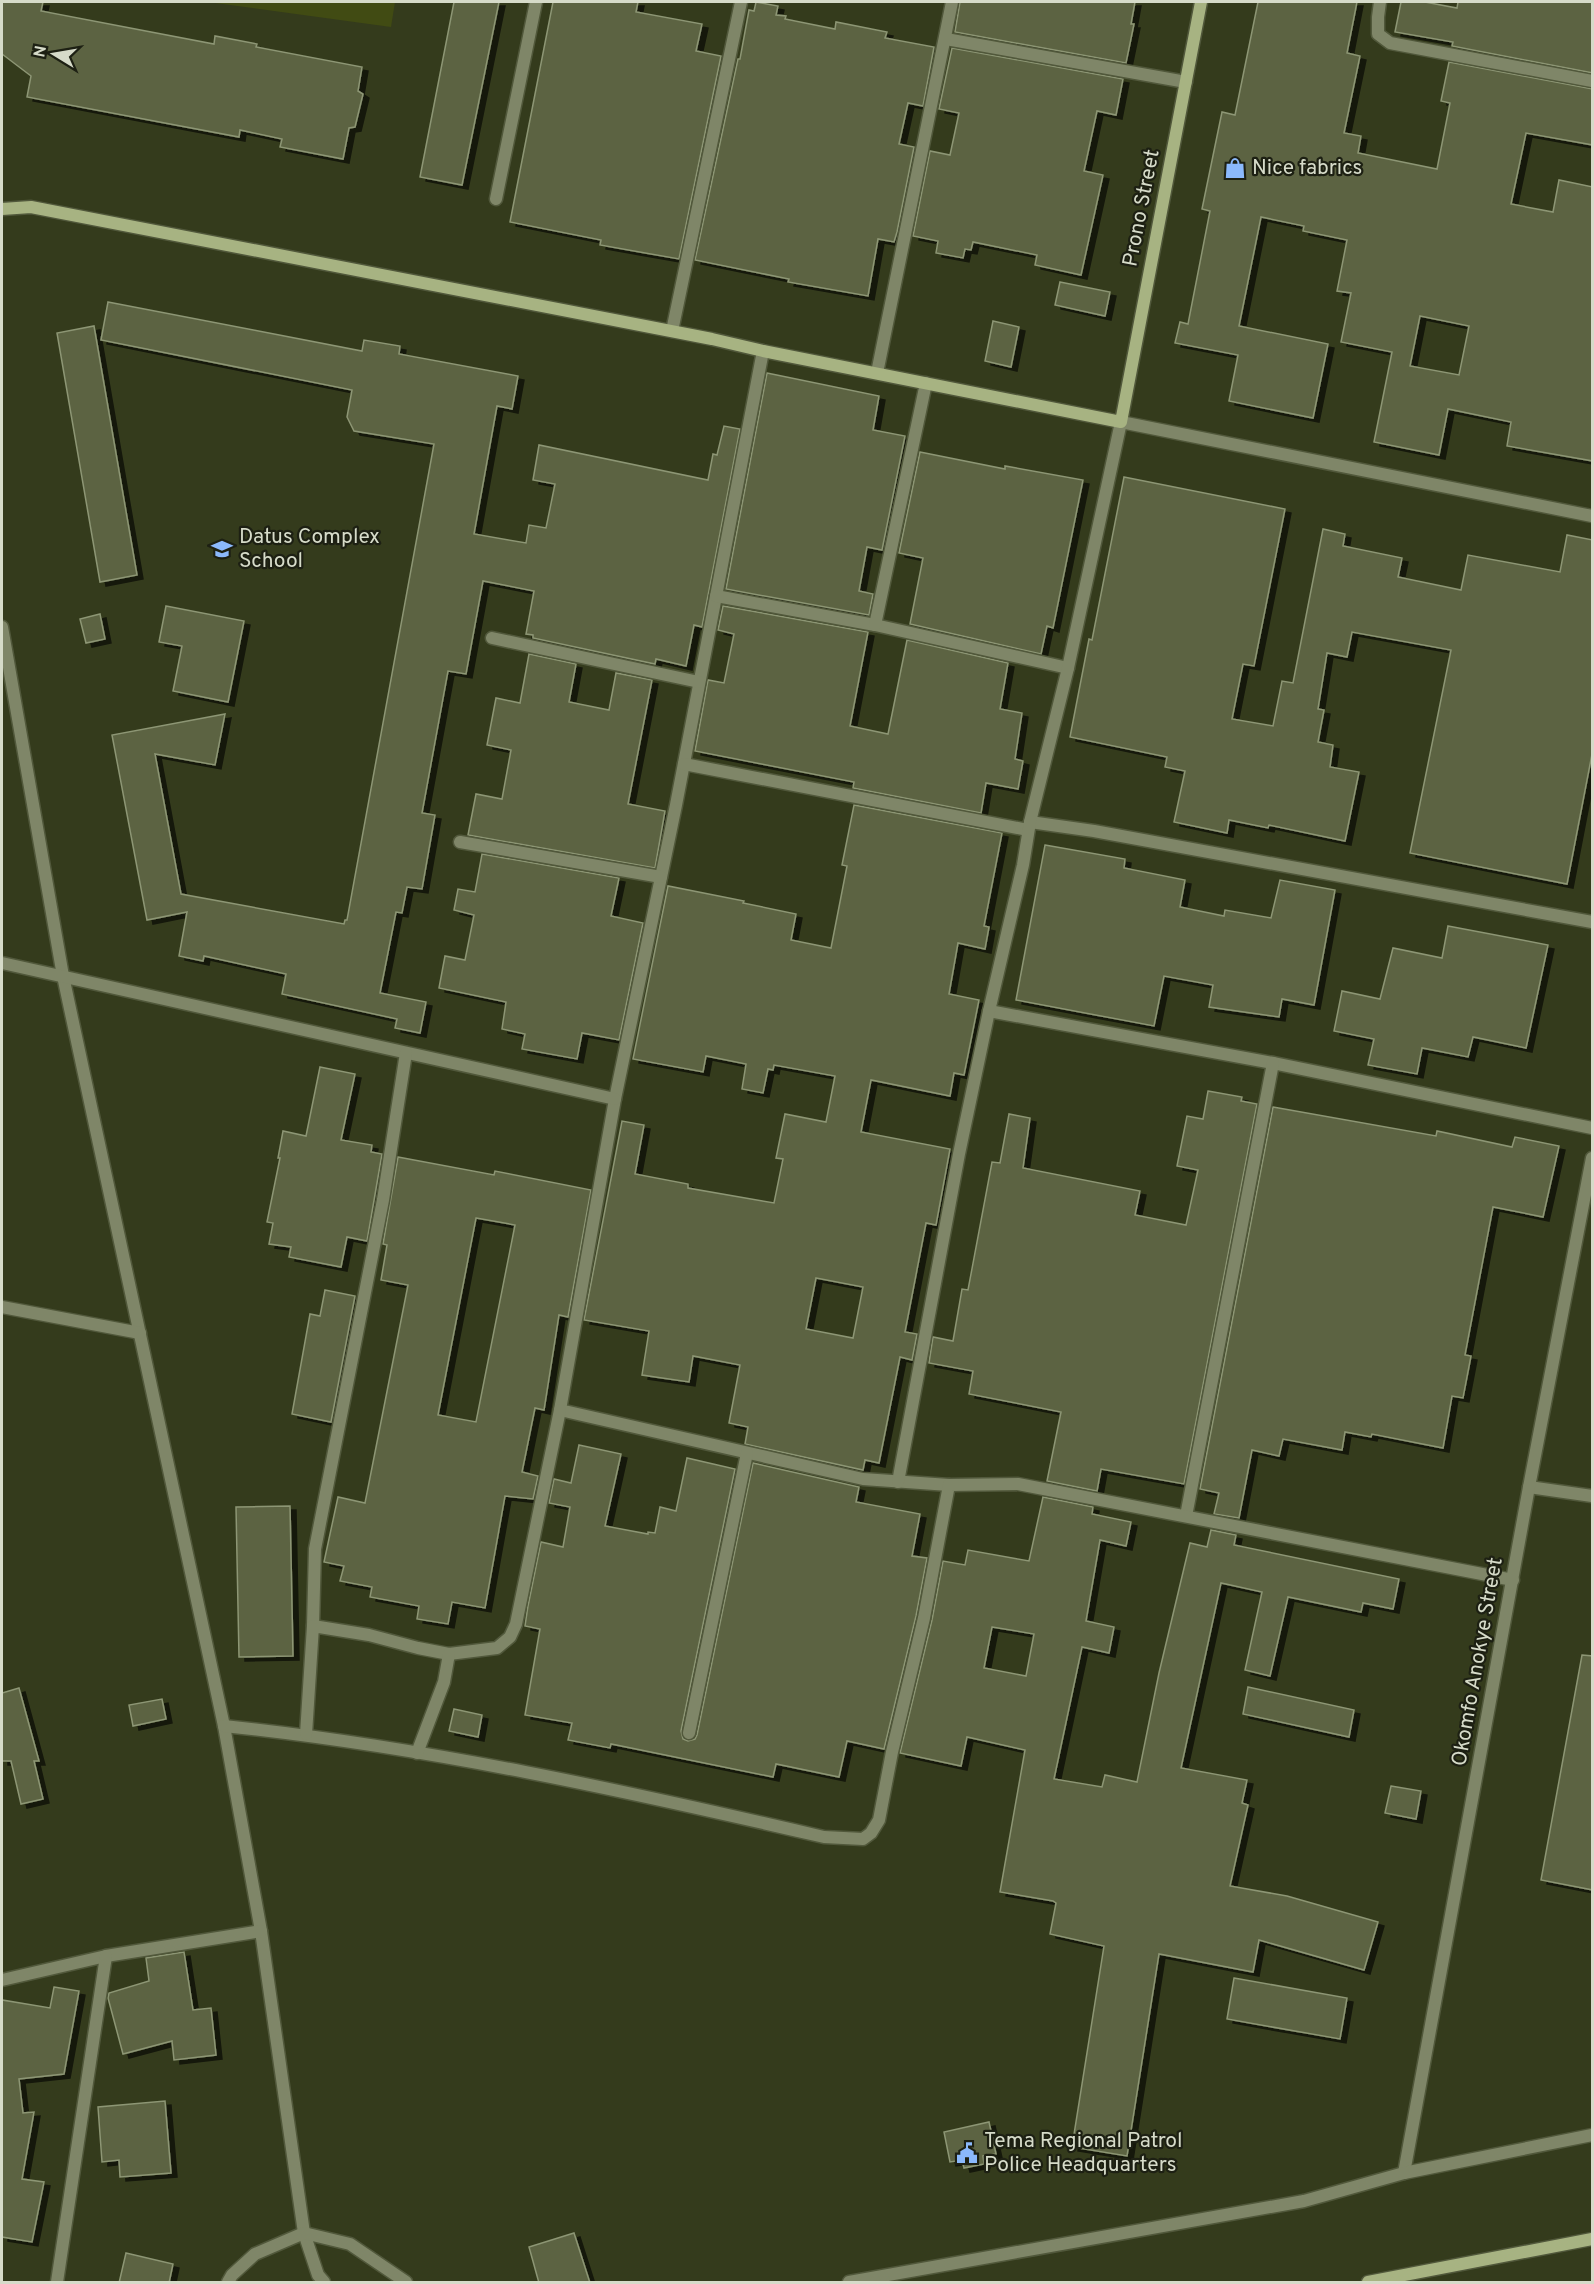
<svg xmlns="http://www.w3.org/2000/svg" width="1594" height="2284" font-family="Overpass,sans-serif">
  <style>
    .green { fill: #414b13 }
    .building { fill: #5c6343; stroke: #8d9674; stroke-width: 1.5; fill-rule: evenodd; filter: url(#shadow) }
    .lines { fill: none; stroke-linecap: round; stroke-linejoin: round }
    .street-casing { stroke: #51583b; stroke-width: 15 }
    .secondary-casing { stroke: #51583b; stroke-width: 15 }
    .street { stroke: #7f8668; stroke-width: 12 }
    .secondary { stroke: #a7b382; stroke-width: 12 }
    .labels { text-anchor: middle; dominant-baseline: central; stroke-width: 4.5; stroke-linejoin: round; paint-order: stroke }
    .poi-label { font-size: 21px; fill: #d6dbc9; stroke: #1d2013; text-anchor: start }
    .street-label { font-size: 21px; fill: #d6dbc9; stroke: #1d2013 }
  </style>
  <defs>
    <filter id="shadow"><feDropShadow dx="6" dy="4" stdDeviation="0" flood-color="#0009"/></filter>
  </defs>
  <rect width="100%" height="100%" fill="#343b1c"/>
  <!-- green -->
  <path class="green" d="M 208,2 L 395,2 L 391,27 Z"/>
  <!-- building -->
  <g class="building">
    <path d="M 2,2 L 43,2 L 41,11 L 214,44 L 215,36 L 257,44 L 256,47 L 362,67 L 358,91 L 363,94 L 355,127 L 349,128 L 343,159 L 280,147 L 282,139 L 240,130 L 239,137 L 27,97 L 31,76 L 2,54 Z"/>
    <path d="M 454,2 L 499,2 L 462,185 L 420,177 Z"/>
    <path d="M 553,2 L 638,2 L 636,12 L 702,24 L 696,51 L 721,56 L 679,259 L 600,245 L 601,240 L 510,222 Z"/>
    <path d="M 756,2 L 778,6 L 776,15 L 786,16 L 785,19 L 835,29 L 836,22 L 887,32 L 885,38 L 934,47 L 923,106 L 908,103 L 899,144 L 914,147 L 897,232 L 894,242 L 878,239 L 868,296 L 788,282 L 789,279 L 695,260 L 738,59 L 740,59 L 749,10 L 754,11 Z"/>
    <path d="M 960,2 L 1135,2 L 1131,24 L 1134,24 L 1126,63 L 955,32 Z"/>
    <path d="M 1258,2 L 1357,2 L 1347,53 L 1360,56 L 1344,133 L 1361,136 L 1358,153 L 1437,169 L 1450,103 L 1441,101 L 1449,62 L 1593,89 L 1593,145 L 1526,133 L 1511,204 L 1553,212 L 1559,180 L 1593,187 L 1593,461 L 1507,446 L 1511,422 L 1448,409 L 1439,455 L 1374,442 L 1392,352 L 1341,342 L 1351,293 L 1337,291 L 1347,240 L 1303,231 L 1304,226 L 1261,217 L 1239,326 L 1328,344 L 1313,418 L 1229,401 L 1238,355 L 1175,343 L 1180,322 L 1188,324 L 1210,211 L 1202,209 L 1222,112 L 1235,115 ZM 1420,316 L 1469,326 L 1459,375 L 1410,366 Z"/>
    <path d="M 1401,2 L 1425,2 L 1457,8 L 1458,2 L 1593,2 L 1593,73 L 1452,46 L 1453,42 L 1395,32 Z"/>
    <path d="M 952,48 L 1123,79 L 1116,115 L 1097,111 L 1084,171 L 1103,175 L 1081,275 L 1035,265 L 1037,255 L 973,242 L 971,250 L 965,249 L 963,258 L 936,253 L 938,241 L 913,236 L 930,151 L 950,155 L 959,113 L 939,109 Z"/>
    <path d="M 1060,282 L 1110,292 L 1105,316 L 1055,305 Z"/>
    <path d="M 108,302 L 362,351 L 364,340 L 400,346 L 399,354 L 518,376 L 512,409 L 497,406 L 474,534 L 526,543 L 529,525 L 546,528 L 555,484 L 533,480 L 539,445 L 708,480 L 713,454 L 717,455 L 724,426 L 740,429 L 702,627 L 694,625 L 686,666 L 656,659 L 655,664 L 533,638 L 533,635 L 526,634 L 534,591 L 483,581 L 466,674 L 448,671 L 422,813 L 435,815 L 422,889 L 407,887 L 402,913 L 396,912 L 380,993 L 426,1002 L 420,1033 L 395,1028 L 397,1019 L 282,994 L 286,974 L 204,956 L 203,961 L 179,956 L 187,912 L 147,920 L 112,735 L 225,714 L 215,765 L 155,754 L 181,894 L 344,924 L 345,920 L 347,920 L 434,444 L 354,431 L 347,417 L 352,390 L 101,340 Z"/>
    <path d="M 993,321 L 1019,327 L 1011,367 L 985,361 Z"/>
    <path d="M 94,326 L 137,575 L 100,582 L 57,333 Z"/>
    <path d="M 767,373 L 879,396 L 873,430 L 905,436 L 882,550 L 867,547 L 859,591 L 873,594 L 869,615 L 726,589 Z"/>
    <path d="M 920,452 L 1005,469 L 1005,466 L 1083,480 L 1053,628 L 1047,626 L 1041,654 L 910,624 L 923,558 L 899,553 Z"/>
    <path d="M 1124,477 L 1285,509 L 1254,666 L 1243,664 L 1232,719 L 1273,726 L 1282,681 L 1293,683 L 1323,529 L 1345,534 L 1343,546 L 1402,558 L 1398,577 L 1461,590 L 1468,555 L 1560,572 L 1567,535 L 1593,540 L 1593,749 L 1567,884 L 1410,853 L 1451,650 L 1352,632 L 1347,657 L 1327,653 L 1318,709 L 1324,710 L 1318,742 L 1333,745 L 1330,767 L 1359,772 L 1345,841 L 1269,825 L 1268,828 L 1229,820 L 1227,833 L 1174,822 L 1185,771 L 1165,767 L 1167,757 L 1070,737 L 1089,639 L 1092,640 Z"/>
    <path d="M 166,606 L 244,621 L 228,702 L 173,691 L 182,646 L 159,642 Z"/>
    <path d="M 723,606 L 868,632 L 850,726 L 888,734 L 907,640 L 1008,663 L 1000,709 L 1022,713 L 1015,759 L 1023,761 L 1018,789 L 986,783 L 981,813 L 853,788 L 854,782 L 695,751 L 708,680 L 724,683 L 734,634 L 718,630 Z"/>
    <path d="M 100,614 L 105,639 L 86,643 L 80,619 Z"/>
    <path d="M 529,654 L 576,664 L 569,702 L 609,710 L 616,673 L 652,680 L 628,804 L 665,811 L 655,868 L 468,835 L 476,794 L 502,799 L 511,750 L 487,745 L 496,698 L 520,703 Z"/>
    <path d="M 854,805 L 1002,833 L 984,926 L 989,927 L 985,949 L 958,943 L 949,994 L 979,1000 L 964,1075 L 954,1073 L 950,1096 L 871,1080 L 861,1132 L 950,1149 L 936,1225 L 926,1223 L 905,1332 L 917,1334 L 912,1360 L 900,1357 L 879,1463 L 865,1460 L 863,1470 L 745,1444 L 748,1427 L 729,1423 L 740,1365 L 693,1356 L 689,1382 L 642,1375 L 649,1331 L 584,1320 L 622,1121 L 644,1125 L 635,1174 L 688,1184 L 688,1188 L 774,1203 L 783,1159 L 776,1158 L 785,1114 L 826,1122 L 835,1076 L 774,1065 L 773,1070 L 768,1069 L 763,1093 L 742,1089 L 746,1064 L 706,1056 L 703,1072 L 633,1059 L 668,886 L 744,901 L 743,903 L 796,914 L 791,940 L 831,948 L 847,866 L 842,865 ZM 816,1278 L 863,1287 L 853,1338 L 806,1329 Z"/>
    <path d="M 1045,845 L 1125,859 L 1124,868 L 1185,880 L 1180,907 L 1224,916 L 1225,910 L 1271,918 L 1280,880 L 1335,890 L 1314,1005 L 1282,999 L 1279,1017 L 1209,1007 L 1213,985 L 1164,976 L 1154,1026 L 1016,1000 Z"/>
    <path d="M 482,854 L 619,878 L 611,916 L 643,923 L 619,1040 L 582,1033 L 577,1059 L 522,1049 L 525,1034 L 502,1029 L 506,1002 L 439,988 L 445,956 L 465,960 L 474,915 L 454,910 L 458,889 L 475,892 Z"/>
    <path d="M 1448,926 L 1548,945 L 1526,1048 L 1473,1037 L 1468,1057 L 1422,1048 L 1417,1074 L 1368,1065 L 1374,1039 L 1334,1031 L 1342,991 L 1380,999 L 1393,948 L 1442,958 Z"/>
    <path d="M 320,1067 L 355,1074 L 341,1140 L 372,1145 L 371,1152 L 382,1154 L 367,1241 L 347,1237 L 341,1267 L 289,1257 L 291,1247 L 269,1244 L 273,1223 L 267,1222 L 280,1158 L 278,1158 L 283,1131 L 306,1136 Z"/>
    <path d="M 1208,1091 L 1242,1097 L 1241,1101 L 1257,1104 L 1184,1484 L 1101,1469 L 1097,1491 L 1047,1481 L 1061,1412 L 969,1394 L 973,1371 L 929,1363 L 933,1337 L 953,1341 L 962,1289 L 968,1290 L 992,1162 L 1000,1163 L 1009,1114 L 1030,1118 L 1023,1168 L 1140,1191 L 1135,1215 L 1186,1225 L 1198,1170 L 1177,1166 L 1187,1116 L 1203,1119 Z"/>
    <path d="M 1273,1107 L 1436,1136 L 1437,1131 L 1512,1147 L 1515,1137 L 1559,1146 L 1543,1217 L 1493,1207 L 1465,1355 L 1471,1356 L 1463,1398 L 1452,1396 L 1443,1448 L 1372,1434 L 1371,1437 L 1345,1432 L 1342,1450 L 1283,1439 L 1279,1456 L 1252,1450 L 1239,1518 L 1214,1514 L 1219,1493 L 1200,1489 Z"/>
    <path d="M 398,1157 L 494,1175 L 495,1171 L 591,1190 L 568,1317 L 559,1315 L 544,1410 L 535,1408 L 522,1472 L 538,1476 L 533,1499 L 505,1496 L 485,1608 L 452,1602 L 448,1624 L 417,1619 L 419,1606 L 370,1597 L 372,1587 L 340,1581 L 344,1566 L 324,1562 L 338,1497 L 365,1503 L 408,1285 L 381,1280 L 387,1245 L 383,1244 ZM 476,1218 L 515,1225 L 476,1422 L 438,1415 Z"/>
    <path d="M 325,1290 L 355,1296 L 331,1422 L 292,1414 L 310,1314 L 320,1316 Z"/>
    <path d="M 579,1445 L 621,1454 L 605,1526 L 648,1534 L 648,1532 L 655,1533 L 660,1507 L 676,1511 L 687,1458 L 735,1469 L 681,1731 L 683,1739 L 688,1741 L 695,1739 L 697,1735 L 753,1463 L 859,1487 L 856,1502 L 920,1514 L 912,1556 L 927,1558 L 916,1616 L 884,1749 L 847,1741 L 839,1777 L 776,1764 L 773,1777 L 611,1744 L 610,1748 L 568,1740 L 572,1723 L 525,1715 L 540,1629 L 525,1626 L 528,1606 L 541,1542 L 563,1547 L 570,1507 L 549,1503 L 554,1479 L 571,1483 Z"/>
    <path d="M 1043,1497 L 1093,1507 L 1092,1514 L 1131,1522 L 1126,1546 L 1100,1540 L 1086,1621 L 1114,1627 L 1109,1653 L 1082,1647 L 1054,1779 L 1102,1787 L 1105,1775 L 1137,1782 L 1159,1673 L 1190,1543 L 1207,1547 L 1211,1530 L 1236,1535 L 1234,1545 L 1399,1579 L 1393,1609 L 1363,1603 L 1361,1612 L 1288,1597 L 1270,1676 L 1245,1670 L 1262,1592 L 1221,1583 L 1181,1768 L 1247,1780 L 1242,1803 L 1248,1805 L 1230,1886 L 1287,1896 L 1378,1922 L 1364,1970 L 1259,1940 L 1253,1972 L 1159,1954 L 1127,2156 L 1072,2147 L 1104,1946 L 1050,1934 L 1056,1903 L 1053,1901 L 1000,1892 L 1025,1750 L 967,1737 L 961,1766 L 900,1753 L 932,1620 L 943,1561 L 965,1565 L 968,1550 L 1029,1561 ZM 992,1627 L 1034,1634 L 1026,1676 L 984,1668 Z"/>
    <path d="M 290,1506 L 293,1656 L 239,1657 L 236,1507 Z"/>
    <path d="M 1582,1655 L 1593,1656 L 1593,1890 L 1541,1880 Z"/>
    <path d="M 1248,1687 L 1354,1710 L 1349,1737 L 1243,1714 Z"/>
    <path d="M 19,1688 L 39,1761 L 34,1761 L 43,1799 L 21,1804 L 11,1761 L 2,1761 L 2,1693 Z"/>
    <path d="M 162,1699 L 166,1719 L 133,1726 L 129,1705 Z"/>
    <path d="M 454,1709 L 482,1715 L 478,1737 L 449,1731 Z"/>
    <path d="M 1391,1786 L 1421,1791 L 1416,1819 L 1385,1813 Z"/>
    <path d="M 184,1952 L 193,2010 L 211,2008 L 216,2055 L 174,2060 L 172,2041 L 123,2054 L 108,1998 L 109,1993 L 149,1981 L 146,1958 Z"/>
    <path d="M 1234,1978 L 1347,1998 L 1340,2039 L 1227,2019 Z"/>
    <path d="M 54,1987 L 79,1991 L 64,2074 L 19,2079 L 23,2113 L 34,2112 L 22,2179 L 44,2182 L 32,2242 L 2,2237 L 2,2000 L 50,2008 Z"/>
    <path d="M 165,2101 L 171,2173 L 120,2177 L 119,2160 L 102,2162 L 98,2107 Z"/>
    <path d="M 989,2122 L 996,2154 L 983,2156 L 984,2164 L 964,2168 L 962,2160 L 950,2162 L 944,2132 Z"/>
    <path d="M 574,2233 L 590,2283 L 539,2283 L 529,2247 Z"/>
    <path d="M 126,2253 L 173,2264 L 169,2283 L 119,2283 Z"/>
  </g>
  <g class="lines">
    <defs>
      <g id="street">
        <path d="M 1380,2 L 1378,17 L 1378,34 L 1390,43 L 1592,81"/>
        <path d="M 946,39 L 1186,82"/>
        <path d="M 496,199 L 536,2"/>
        <path d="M 672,331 L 741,2"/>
        <path d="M 763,351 L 676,805 L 615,1099 L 560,1410 L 863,1479 L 949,1485"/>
        <path d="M 877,373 L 952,2"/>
        <path d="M 716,596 L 875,625 L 1068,668"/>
        <path d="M 875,625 L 926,383"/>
        <path d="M 2,627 L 63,976 L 224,1726 L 261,1931 L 304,2233 L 318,2275 L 324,2282"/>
        <path d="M 492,638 L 699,682"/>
        <path d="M 684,764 L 1028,830"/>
        <path d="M 1030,822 L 1094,831 L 1592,922"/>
        <path d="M 460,842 L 661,877"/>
        <path d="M 2,963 L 615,1099"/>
        <path d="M 989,1011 L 1273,1063 L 1592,1128"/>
        <path d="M 2,1307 L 140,1333"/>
        <path d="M 898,1482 L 959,1154 L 989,1011 L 1023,865 L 1030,822 L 1068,668 L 1121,422 L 1592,516"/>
        <path d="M 1529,1487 L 1592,1496"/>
        <path d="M 1186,1516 L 1273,1063"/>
        <path d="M 313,1626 L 315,1549 L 383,1200 L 406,1053"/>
        <path d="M 224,1726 C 427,1747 626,1791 824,1837 L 863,1839 L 871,1833 L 879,1820 L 892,1752 L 924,1618 L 949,1485 L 1018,1484 L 1513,1580"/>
        <path d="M 689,1733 L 747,1453"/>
        <path d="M 306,1734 L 313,1626 L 369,1635 L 418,1648 L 449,1654 L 497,1648 L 510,1637 L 516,1624 L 560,1410"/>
        <path d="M 417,1753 L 444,1682 L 449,1654"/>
        <path d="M 2,1980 L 106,1956 L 261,1931"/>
        <path d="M 1404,2173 L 1529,1487 L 1592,1158"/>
        <path d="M 57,2282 L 106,1956"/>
        <path d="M 228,2282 L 232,2275 L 255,2254 L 304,2233 L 350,2244 L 406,2282"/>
        <path d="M 849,2282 L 1304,2201 L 1404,2173 L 1592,2135"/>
      </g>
      <g id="secondary">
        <path d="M 2,209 L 31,207 L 712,339 L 763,351 L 1121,422 L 1201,2"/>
        <path d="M 1368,2282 L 1592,2239"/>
      </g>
    </defs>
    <!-- street casing -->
    <use href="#street" class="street-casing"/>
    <!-- secondary casing -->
    <use href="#secondary" class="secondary-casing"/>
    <!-- street -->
    <use href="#street" class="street"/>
    <!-- secondary -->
    <use href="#secondary" class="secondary"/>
  </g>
  <!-- icons -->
  <defs>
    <symbol id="shop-bare" viewBox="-9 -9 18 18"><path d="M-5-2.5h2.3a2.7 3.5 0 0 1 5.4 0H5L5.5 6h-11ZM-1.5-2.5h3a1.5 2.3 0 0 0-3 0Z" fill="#8bb9fc" stroke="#1d2013" stroke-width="2.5" paint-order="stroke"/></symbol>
    <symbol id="school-bare" viewBox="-9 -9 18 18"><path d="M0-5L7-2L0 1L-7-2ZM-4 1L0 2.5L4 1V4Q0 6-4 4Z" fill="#8bb9fc" stroke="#1d2013" stroke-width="2.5" paint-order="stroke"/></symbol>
    <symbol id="civic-bare" viewBox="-9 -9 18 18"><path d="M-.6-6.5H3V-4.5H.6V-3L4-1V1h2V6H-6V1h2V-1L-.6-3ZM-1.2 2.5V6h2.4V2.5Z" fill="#8bb9fc" stroke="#1d2013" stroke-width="2.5" paint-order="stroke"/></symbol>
  </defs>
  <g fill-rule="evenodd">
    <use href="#shop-bare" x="1220" y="153" width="30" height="30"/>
    <use href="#school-bare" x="207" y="534" width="30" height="30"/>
    <use href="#civic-bare" x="952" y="2138" width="30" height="30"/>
  </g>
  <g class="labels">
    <!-- poi labels -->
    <g class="poi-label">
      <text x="1252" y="168">Nice fabrics</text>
      <text x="239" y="537">Datus Complex<tspan x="239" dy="24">School</tspan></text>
      <text x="984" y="2141">Tema Regional Patrol<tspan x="984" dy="24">Police Headquarters</tspan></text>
    </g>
    <!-- street labels -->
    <g class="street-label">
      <text transform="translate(1142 208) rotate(-79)">Prono Street</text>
      <text transform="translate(1478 1662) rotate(-80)">Okomfo Anokye Street</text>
    </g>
  </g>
  <!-- border -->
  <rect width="1594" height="2284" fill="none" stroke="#d6dbc9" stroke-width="6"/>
  <!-- north arrow -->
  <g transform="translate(54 54) rotate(281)" stroke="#1d2013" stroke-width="4.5" paint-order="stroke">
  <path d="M0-4.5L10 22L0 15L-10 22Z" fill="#d6dbc9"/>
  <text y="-9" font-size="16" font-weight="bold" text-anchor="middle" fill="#d6dbc9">N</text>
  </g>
</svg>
